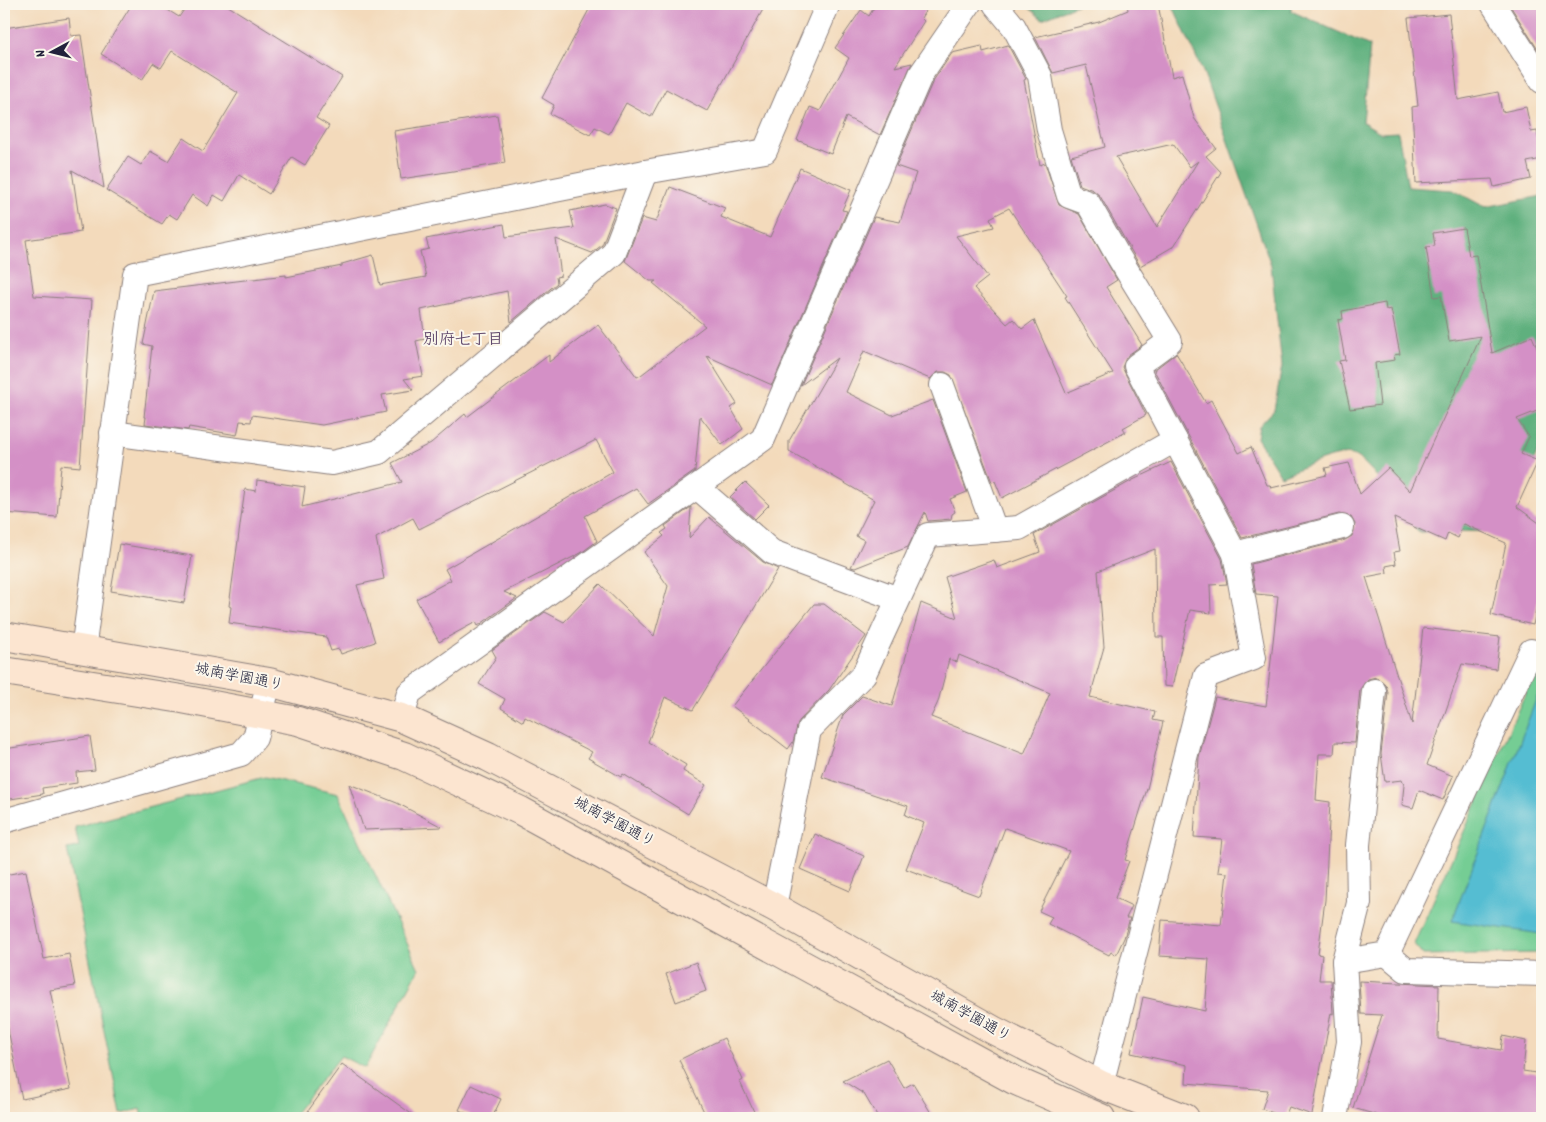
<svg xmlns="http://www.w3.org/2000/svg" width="1546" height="1122" font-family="Dekko,'Klee One',sans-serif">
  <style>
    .green { fill: #74cd94; stroke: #4b7868 }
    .forest { fill: #5fb07e; stroke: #40695c }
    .water { fill: #55bdd2; stroke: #3c7086 }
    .building { fill: #d490c6; fill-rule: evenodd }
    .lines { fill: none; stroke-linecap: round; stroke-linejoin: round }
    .street-casing { stroke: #8a7e7b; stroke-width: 26 }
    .secondary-casing { stroke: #8a7e7b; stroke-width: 30 }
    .street { stroke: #fff; stroke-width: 24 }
    .secondary { stroke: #fce5d0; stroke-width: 28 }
    .labels { text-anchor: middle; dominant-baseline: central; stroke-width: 4; stroke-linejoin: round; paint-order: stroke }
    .street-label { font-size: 15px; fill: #22223b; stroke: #fbf7ec }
    .neighbourhood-label { font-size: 16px; font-weight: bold; fill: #60486c; stroke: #fbf7ec }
  </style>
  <rect width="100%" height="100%" fill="#fbf7ec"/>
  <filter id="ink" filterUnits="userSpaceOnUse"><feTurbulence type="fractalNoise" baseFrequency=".02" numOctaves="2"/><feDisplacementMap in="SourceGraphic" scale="10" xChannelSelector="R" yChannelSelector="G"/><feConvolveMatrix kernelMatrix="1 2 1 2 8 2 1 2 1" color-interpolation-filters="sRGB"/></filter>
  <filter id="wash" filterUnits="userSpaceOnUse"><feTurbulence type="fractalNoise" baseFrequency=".0096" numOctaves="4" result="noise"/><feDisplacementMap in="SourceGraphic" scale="20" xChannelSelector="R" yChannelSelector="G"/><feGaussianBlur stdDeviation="1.12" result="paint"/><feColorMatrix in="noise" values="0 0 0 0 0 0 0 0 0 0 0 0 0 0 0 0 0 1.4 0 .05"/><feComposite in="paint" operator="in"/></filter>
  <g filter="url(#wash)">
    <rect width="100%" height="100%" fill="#f3dabb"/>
    <!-- green -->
    <g class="green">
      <path d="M 1538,665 L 1542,667 L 1542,953 L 1423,955 L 1414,944 Z"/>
      <path d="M 265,777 L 338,794 L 419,969 L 365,1068 L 341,1056 L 291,1118 L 142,1118 L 140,1109 L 121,1114 L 67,849 L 79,847 L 75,827 Z"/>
    </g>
    <!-- forest -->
    <g class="forest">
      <path d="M 1025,4 L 1079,4 L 1042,19 Z"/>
      <path d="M 1172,4 L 1291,4 L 1291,11 L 1370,46 L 1363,122 L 1381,133 L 1398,132 L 1408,187 L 1453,190 L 1485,207 L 1542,196 L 1542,440 L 1507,531 L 1418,532 C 1405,515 1370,460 1352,455 C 1337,451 1297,470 1281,476 L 1257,438 L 1259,426 L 1274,410 L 1282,366 L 1271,265 L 1204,74 Z"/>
    </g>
    <!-- water -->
    <path class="water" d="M 1542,684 L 1542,934 L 1452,921 Z"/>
    <g id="blocks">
      <!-- building -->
      <g class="building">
        <path d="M 132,4 L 158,4 L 179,17 L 188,4 L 225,4 L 342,77 L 316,118 L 329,126 L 305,165 L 292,157 L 269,194 L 239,175 L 224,201 L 214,195 L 208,206 L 192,195 L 177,219 L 169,214 L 162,224 L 106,190 L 128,157 L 141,165 L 150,151 L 168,161 L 183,138 L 203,151 L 238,93 L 172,51 L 161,68 L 153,63 L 142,80 L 101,54 Z"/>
        <path d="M 592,4 L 766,4 L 707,111 L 666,89 L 651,117 L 626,103 L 609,134 L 595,127 L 590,135 L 550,114 L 554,105 L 542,98 Z"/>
        <path d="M 876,4 L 930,4 L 921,18 L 924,21 L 895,67 L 912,63 L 880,135 L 846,117 L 831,154 L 797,140 L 810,107 L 820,111 L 849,58 L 835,48 L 861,10 L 869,16 Z"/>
        <path d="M 1127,4 L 1158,4 L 1172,77 L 1182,74 L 1194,118 L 1216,148 L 1206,156 L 1221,172 L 1174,246 L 1140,266 L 1100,196 L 1093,190 L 1080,185 L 1071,156 L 1105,147 L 1086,65 L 1053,73 L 1035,37 L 1099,22 L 1128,10 ZM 1173,144 L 1190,167 L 1198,161 L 1157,227 L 1116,157 Z"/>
        <path d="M 1509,4 L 1542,4 L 1542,56 Z"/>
        <path d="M 1449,14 L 1458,100 L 1498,92 L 1502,112 L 1526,107 L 1531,132 L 1537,131 L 1542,159 L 1527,162 L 1531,179 L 1494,187 L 1492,179 L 1416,183 L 1412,107 L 1418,106 L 1408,18 Z"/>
        <path d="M 69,18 L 71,36 L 81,35 L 104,188 L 72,170 L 81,232 L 26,240 L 34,296 L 92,300 L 80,467 L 61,465 L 57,517 L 4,513 L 4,28 Z"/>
        <path d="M 1008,45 L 1026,79 L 1024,80 L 1040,165 L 1045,163 L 1059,205 L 1079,214 L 1117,280 L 1106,287 L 1142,345 L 1128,355 L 1122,367 L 1146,415 L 1123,428 L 1126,432 L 1002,498 L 995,481 L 992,482 L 951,375 L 945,372 L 938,372 L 930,379 L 864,351 L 846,392 L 892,415 L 933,400 L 967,492 L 950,499 L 955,512 L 952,514 L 951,519 L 928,521 L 925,512 L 908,547 L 855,568 L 851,567 L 864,540 L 856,536 L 874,500 L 789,451 L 789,441 L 837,358 L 801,385 L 874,217 L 900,222 L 916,173 L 896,166 L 933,81 L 952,53 L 982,46 L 983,52 ZM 1009,208 L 1067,296 L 1065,297 L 1113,373 L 1066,393 L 1034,320 L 1022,329 L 1013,319 L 1007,324 L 974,288 L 988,277 L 956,236 L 994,227 L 990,218 Z"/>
        <path d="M 497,115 L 505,163 L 401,179 L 394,131 Z"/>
        <path d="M 800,168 L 851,190 L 842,210 L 847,211 L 772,385 L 707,356 L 737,404 L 731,408 L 743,429 L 722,445 L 700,416 L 695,471 L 648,504 L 636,488 L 585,516 L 597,541 L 581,553 L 504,592 L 517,598 L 478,626 L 476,622 L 439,642 L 416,599 L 451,580 L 445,569 L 613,472 L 596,440 L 419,529 L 413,518 L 376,538 L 384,579 L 357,585 L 375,642 L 341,654 L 339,649 L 331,651 L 326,637 L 229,623 L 231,607 L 229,606 L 245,489 L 256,491 L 257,480 L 305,487 L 302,507 L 402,482 L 392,463 L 431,443 L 465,414 L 467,417 L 549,355 L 549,362 L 598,325 L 637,377 L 641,375 L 705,326 L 653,283 L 656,281 L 650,281 L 625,261 L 642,218 L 656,222 L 670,187 L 725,208 L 721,217 L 770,237 Z"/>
        <path d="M 605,204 L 616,208 L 602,245 L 592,253 L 556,239 L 561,276 L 556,277 L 557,283 L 511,322 L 507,291 L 421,310 L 425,339 L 416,341 L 423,376 L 404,379 L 413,390 L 382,395 L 386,412 L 322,425 L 252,415 L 251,422 L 240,421 L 237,435 L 189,427 L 188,430 L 145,424 L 146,417 L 144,417 L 152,346 L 143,344 L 154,291 L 286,275 L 286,277 L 342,266 L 342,264 L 373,255 L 380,285 L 426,277 L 420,251 L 429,249 L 426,239 L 504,224 L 506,237 L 574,228 L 570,211 Z"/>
        <path d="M 1464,228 L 1469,256 L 1476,255 L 1492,353 L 1532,336 L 1542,360 L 1542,409 L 1517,419 L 1529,437 L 1521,454 L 1538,461 L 1517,507 L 1542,525 L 1542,581 L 1533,625 L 1491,615 L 1506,543 L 1464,524 L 1458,538 L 1448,533 L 1445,541 L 1394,518 L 1400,551 L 1394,552 L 1396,564 L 1386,566 L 1387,573 L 1366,577 L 1412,724 L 1423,628 L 1500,637 L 1496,669 L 1462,664 L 1427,765 L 1453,776 L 1443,800 L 1419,790 L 1413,808 L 1402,805 L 1404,785 L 1402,780 L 1385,782 L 1381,754 L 1388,692 L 1386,685 L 1376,677 L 1368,679 L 1360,689 L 1355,743 L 1335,742 L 1334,754 L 1319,754 L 1316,800 L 1330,802 L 1325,900 L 1318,954 L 1322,955 L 1319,980 L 1331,980 L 1333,1014 L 1331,1013 L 1312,1115 L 1289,1107 L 1285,1117 L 1262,1109 L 1268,1090 L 1186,1083 L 1187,1065 L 1131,1053 L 1143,997 L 1205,1011 L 1209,959 L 1159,956 L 1162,920 L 1221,925 L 1227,873 L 1218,872 L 1222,839 L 1194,837 L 1199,757 L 1215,697 L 1266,706 L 1278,596 L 1256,594 L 1251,564 L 1345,540 L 1352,536 L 1355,524 L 1351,517 L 1339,514 L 1242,538 L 1154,370 L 1176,353 L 1206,403 L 1211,400 L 1239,453 L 1251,447 L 1267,485 L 1270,485 L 1271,488 L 1327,475 L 1325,468 L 1349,463 L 1360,494 L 1388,468 L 1410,491 L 1481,336 L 1449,341 L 1441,296 L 1434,297 L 1426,247 L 1435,246 L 1433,233 Z"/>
        <path d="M 1385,303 L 1386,310 L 1391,309 L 1400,354 L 1394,355 L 1395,360 L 1375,363 L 1380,405 L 1350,409 L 1339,361 L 1345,360 L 1338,320 L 1343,319 L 1342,311 Z"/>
        <path d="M 1171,462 L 1222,559 L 1227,584 L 1210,585 L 1211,613 L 1190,610 L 1172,687 L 1164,686 L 1163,637 L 1156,637 L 1155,549 L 1098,571 L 1104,647 L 1090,697 L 1155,712 L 1153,720 L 1163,722 L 1147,789 L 1125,860 L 1129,861 L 1115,898 L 1132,906 L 1126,918 L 1130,918 L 1124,938 L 1116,955 L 1111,952 L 1109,955 L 1048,924 L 1052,917 L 1039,911 L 1069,851 L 1005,828 L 979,896 L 906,869 L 924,823 L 905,815 L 908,806 L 822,777 L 843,715 L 862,696 L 892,706 L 921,603 L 957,618 L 945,577 L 994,560 L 997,568 L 1040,552 L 1034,535 L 1133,480 ZM 959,655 L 1050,693 L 1024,754 L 931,717 L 938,702 L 949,659 L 957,662 Z"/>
        <path d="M 745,482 L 769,505 L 755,519 L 730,497 Z"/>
        <path d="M 691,507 L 689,538 L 709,517 L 763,562 L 778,569 L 693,710 L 665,697 L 648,742 L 686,765 L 683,771 L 706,785 L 688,814 L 623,774 L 621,777 L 588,758 L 592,752 L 525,717 L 523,722 L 501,708 L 505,699 L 479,684 L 496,657 L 492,650 L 545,612 L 564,622 L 600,584 L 654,636 L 668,586 L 644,552 L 664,536 L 661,533 L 667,529 L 665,526 Z"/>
        <path d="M 119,544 L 192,556 L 184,603 L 111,591 Z"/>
        <path d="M 814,604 L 824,604 L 866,636 L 829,690 L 799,721 L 793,742 L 788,749 L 732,706 Z"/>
        <path d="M 90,736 L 95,770 L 76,772 L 77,783 L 42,788 L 43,794 L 4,800 L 4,749 Z"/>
        <path d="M 349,784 L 397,803 L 442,827 L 364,830 Z"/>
        <path d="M 815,834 L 864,856 L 850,891 L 800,869 Z"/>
        <path d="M 26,871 L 44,959 L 69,954 L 75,986 L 50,990 L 71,1089 L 22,1099 L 4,1009 L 4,875 Z"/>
        <path d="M 696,962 L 706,991 L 676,1002 L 666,974 Z"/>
        <path d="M 1359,981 L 1439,985 L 1438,1039 L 1501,1050 L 1503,1036 L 1526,1041 L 1523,1071 L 1542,1074 L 1542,1118 L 1387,1118 L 1353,1108 L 1382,1015 L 1361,1014 Z"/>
        <path d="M 724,1038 L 743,1080 L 740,1082 L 757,1118 L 707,1118 L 679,1060 Z"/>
        <path d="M 887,1059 L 904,1088 L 913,1083 L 934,1118 L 878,1118 L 864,1094 L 843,1081 Z"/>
        <path d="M 342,1064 L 417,1118 L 303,1118 Z"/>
        <path d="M 471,1085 L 501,1099 L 492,1118 L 476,1118 L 459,1110 Z"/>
      </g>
    </g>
  </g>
  <g filter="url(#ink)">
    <use href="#blocks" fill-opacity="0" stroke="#8a7e7b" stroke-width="1"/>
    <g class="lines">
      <defs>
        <g id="street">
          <path d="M 995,4 L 1014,27 L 1040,76 L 1049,130 L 1069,196 L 1088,203 L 1118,256 L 1170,341 L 1136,366 L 1175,440"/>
          <path d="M 1493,4 L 1542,81"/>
          <path d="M 942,385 L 995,530"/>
          <path d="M 112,433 L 332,463 L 379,452 L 614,253 L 645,172"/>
          <path d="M 698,488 L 772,552 L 898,599"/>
          <path d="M 1235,554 L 1342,527"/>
          <path d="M 83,650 L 135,274 L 645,172 L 765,151 L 828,4"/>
          <path d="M 402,718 L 409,693 L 763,439 L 921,74 L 969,4"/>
          <path d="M 4,821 L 241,754 L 255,738 L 269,682"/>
          <path d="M 774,907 L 809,730 L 864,674 L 928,535 L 1019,528 L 1175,440 L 1235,554 L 1254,658 L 1206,676 L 1101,1085"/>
          <path d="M 1387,954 L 1406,970 L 1542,974"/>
          <path d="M 1344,961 L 1359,903 L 1358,845 L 1374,691"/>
          <path d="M 1335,1118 L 1349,1042 L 1344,961 L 1387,954 L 1531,651 L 1542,654"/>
        </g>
        <g id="secondary">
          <path d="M 4,636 L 269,682 L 402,718 L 488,757 L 774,907 L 993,1030 L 1101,1085 L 1185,1118"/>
          <path d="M 4,671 L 182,699 L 298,721 L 404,756 L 521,811 L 1014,1080 L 1101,1118"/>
        </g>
      </defs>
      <!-- street casing -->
      <use href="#street" class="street-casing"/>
      <!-- secondary casing -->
      <use href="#secondary" class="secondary-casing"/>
      <!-- street -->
      <use href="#street" class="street"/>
      <!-- secondary -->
      <use href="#secondary" class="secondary"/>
    </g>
  </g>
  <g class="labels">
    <!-- street labels -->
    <g class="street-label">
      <text transform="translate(239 678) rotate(11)">城南学園通り</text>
      <text transform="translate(614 823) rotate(28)">城南学園通り</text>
      <text transform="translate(970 1017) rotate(29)">城南学園通り</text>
    </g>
    <!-- neighbourhood labels -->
    <g class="neighbourhood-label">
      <text x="463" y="340">別府七丁目</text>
    </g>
  </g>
  <!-- margin -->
  <rect width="1546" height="1122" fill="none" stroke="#fbf7ec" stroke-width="20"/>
  <!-- north arrow -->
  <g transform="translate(52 52) rotate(263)" stroke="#fbf7ec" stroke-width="4" paint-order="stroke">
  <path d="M0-4L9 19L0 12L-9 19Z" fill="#22223b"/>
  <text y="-8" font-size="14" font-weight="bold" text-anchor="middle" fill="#22223b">N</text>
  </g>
</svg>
